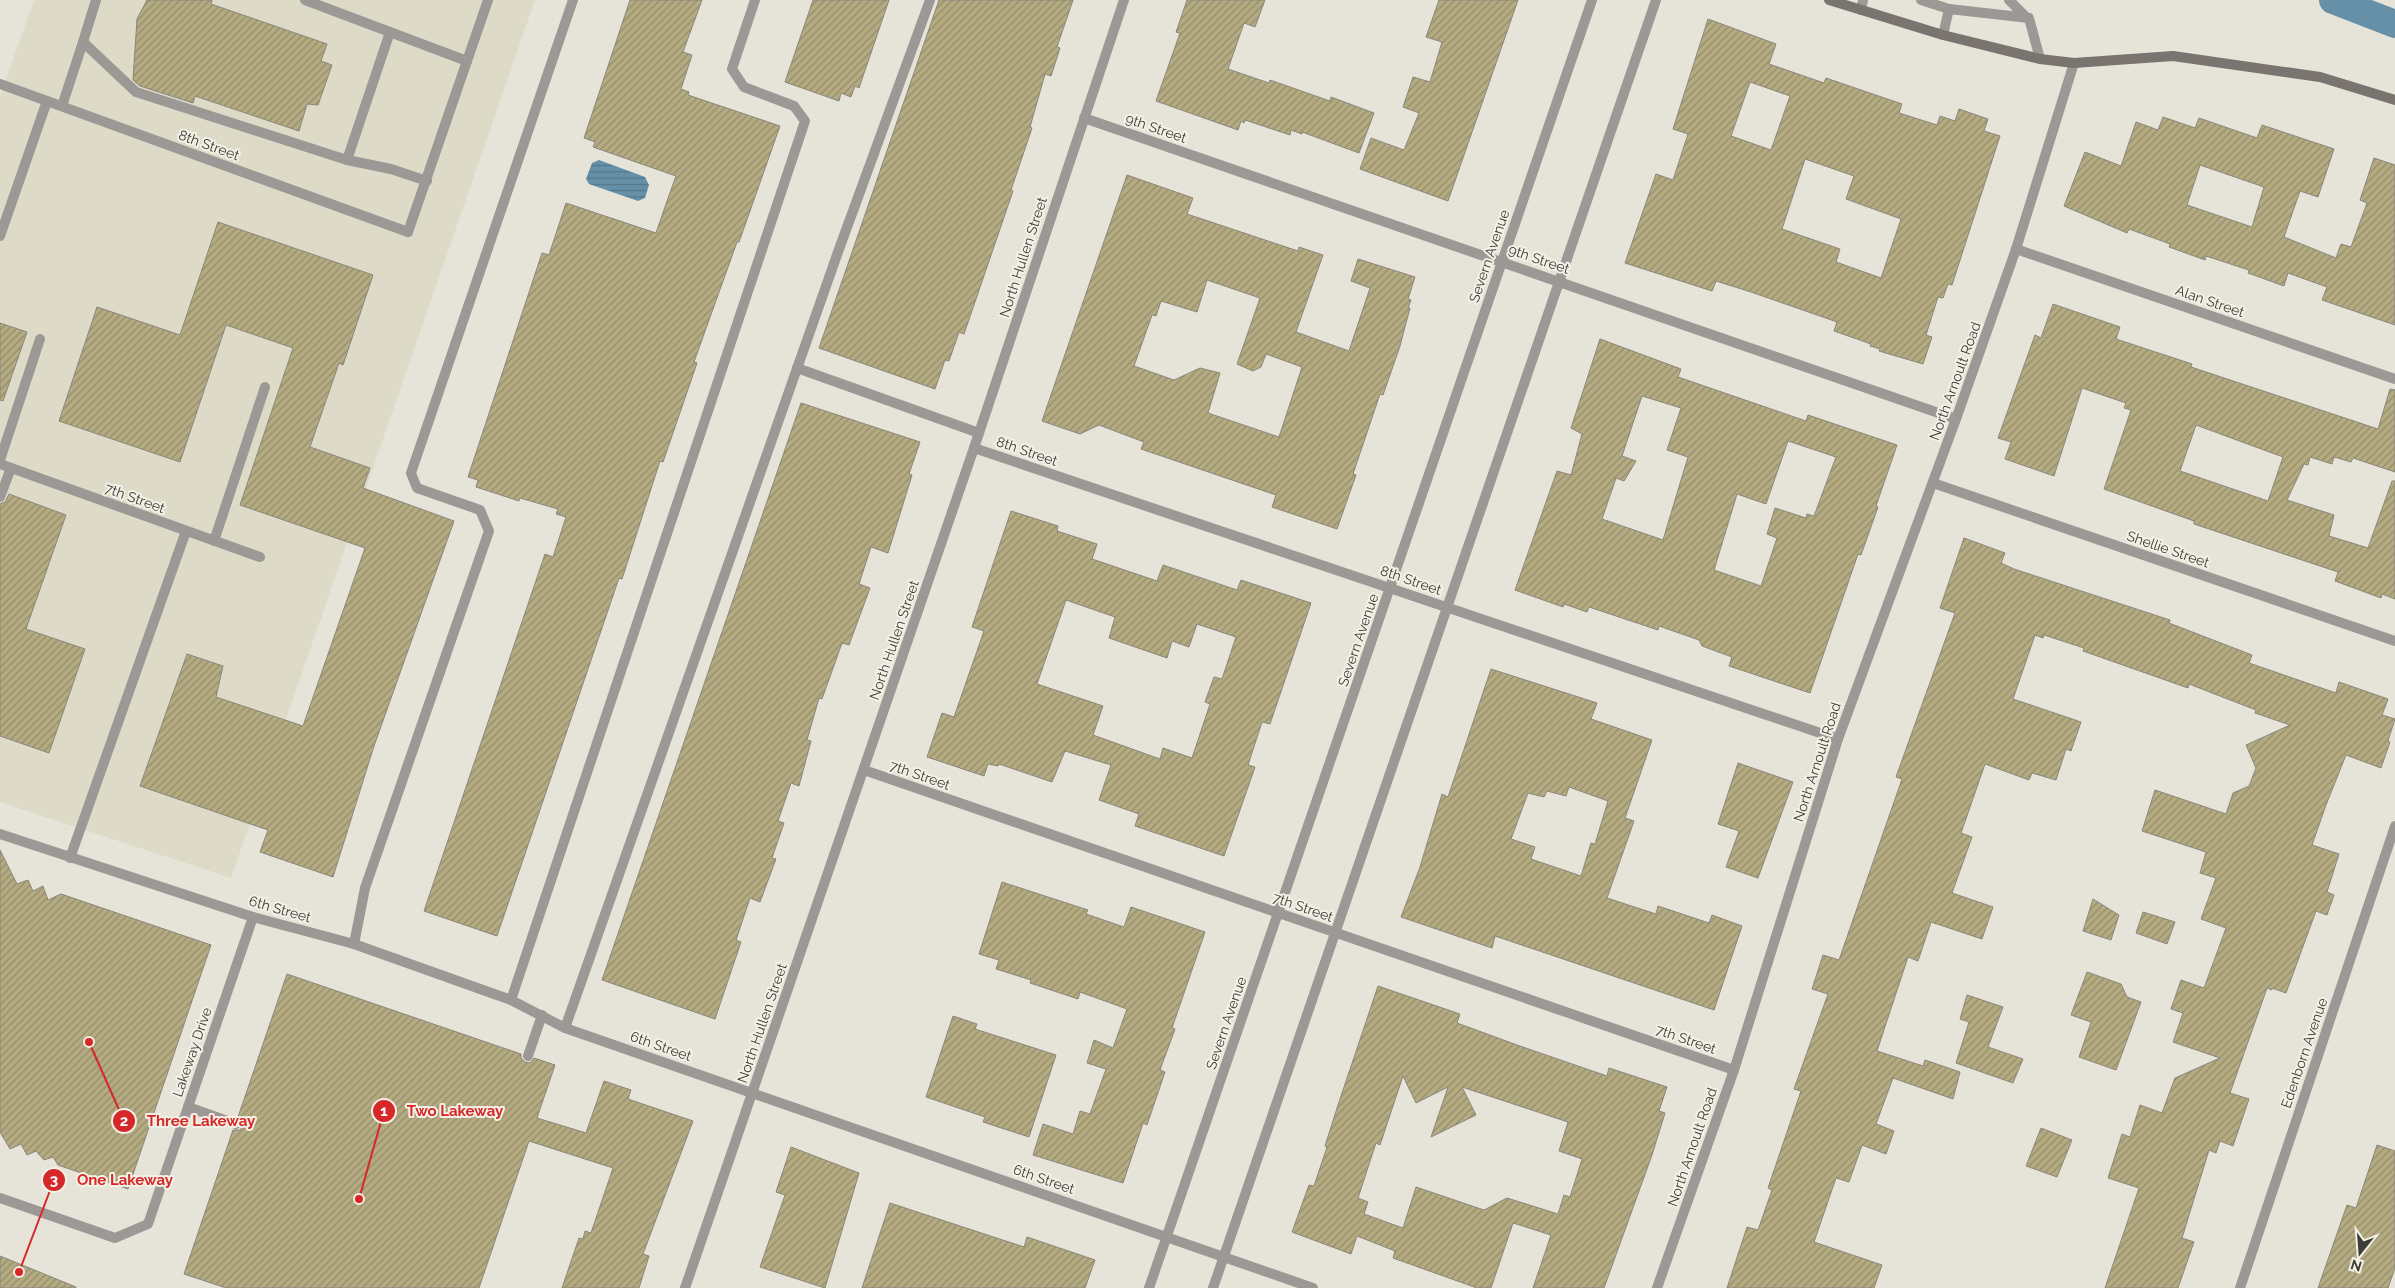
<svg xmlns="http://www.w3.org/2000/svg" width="2395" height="1288" font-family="Raleway,sans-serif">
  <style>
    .built { fill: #dddac8 }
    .water { fill: url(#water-rules) }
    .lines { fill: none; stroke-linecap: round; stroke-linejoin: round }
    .canal { stroke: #6590a8; stroke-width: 28 }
    .building { fill: url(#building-hatch); stroke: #89877d; fill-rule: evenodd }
    .lane { stroke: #9c9895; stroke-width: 10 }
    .street { stroke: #9c9895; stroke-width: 10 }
    .secondary { stroke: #79746f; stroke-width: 10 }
    .labels { text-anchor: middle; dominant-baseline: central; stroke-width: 4; stroke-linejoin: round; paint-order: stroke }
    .street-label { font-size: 14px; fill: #3d3c38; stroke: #f3f1e6 }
    .leader { fill: none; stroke: #d62828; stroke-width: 2 }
    .callout-dot { fill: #d62828; stroke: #f3f1e6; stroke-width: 2 }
    .mark-label { font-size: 15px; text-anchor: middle; font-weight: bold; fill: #fff }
    .callout-label { font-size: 15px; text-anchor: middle; font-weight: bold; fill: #d62828; stroke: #f3f1e6; stroke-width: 4; stroke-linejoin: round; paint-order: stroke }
  </style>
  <defs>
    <pattern id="water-rules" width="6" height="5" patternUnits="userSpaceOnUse" patternTransform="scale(1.25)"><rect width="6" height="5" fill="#6590a8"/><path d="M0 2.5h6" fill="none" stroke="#54778a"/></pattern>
    <pattern id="building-hatch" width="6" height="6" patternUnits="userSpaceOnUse" patternTransform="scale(1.25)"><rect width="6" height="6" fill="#b4ab81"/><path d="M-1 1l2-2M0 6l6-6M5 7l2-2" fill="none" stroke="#948c6b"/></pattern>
  </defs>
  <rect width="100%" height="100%" fill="#e6e4d9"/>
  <!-- built -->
  <path class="built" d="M 34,0 L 535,0 L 231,878 L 0,802 L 0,96 Z"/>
  <!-- water -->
  <path class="water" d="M 599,160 L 645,177 L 649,185 L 645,198 L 638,201 L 589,184 L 586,179 L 592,163 Z"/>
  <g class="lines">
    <!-- canal -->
    <path class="canal" d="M 2333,0 L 2395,24"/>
  </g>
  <!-- building -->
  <g class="building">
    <path d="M 147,0 L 212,0 L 211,4 L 327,44 L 321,61 L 332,65 L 318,105 L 307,104 L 299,131 L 195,96 L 193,103 L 140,86 L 133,80 L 137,19 Z"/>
    <path d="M 630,0 L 702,0 L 683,52 L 692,55 L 681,89 L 689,92 L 688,95 L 780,126 L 739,242 L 737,242 L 694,362 L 697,363 L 663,462 L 660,461 L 622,579 L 619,578 L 497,936 L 424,911 L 545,554 L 553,557 L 566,517 L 556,514 L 558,509 L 520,498 L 519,501 L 476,487 L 478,480 L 468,477 L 542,253 L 549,255 L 566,203 L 656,233 L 667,201 L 676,176 L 593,147 L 595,142 L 584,138 Z"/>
    <path d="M 813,0 L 889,0 L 859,88 L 855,86 L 851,97 L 841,93 L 839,101 L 785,82 Z"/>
    <path d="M 939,0 L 1073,0 L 1057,47 L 1060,48 L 1051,76 L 1045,74 L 1030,127 L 1032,128 L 1011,190 L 1013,191 L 964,334 L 959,332 L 949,361 L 945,360 L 935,389 L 819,348 Z"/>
    <path d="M 1187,0 L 1265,0 L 1255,27 L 1244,23 L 1228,69 L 1269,83 L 1270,80 L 1330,101 L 1331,97 L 1374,113 L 1359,153 L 1302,132 L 1302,134 L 1291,130 L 1290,135 L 1245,120 L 1244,123 L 1241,121 L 1238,130 L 1156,101 L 1180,33 L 1176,32 Z"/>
    <path d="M 1439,0 L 1518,0 L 1448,201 L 1360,169 L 1371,138 L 1404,150 L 1419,113 L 1403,107 L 1413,77 L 1430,82 L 1442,42 L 1426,37 Z"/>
    <path d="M 1708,19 L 1776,44 L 1769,64 L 1824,83 L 1826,78 L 1902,104 L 1899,113 L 1937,125 L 1940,116 L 1955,121 L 1959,109 L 1988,119 L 1984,131 L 2000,136 L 1952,285 L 1948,284 L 1943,298 L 1938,297 L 1926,335 L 1932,337 L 1923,364 L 1879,351 L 1880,349 L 1870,346 L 1871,344 L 1834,331 L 1837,322 L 1751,292 L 1716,281 L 1712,291 L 1625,263 L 1656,174 L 1673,180 L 1688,134 L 1673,129 ZM 1750,82 L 1790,96 L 1771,150 L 1731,136 ZM 1805,159 L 1854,176 L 1846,199 L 1901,219 L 1881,278 L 1836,262 L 1840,249 L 1782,229 Z"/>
    <path d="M 2163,117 L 2195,128 L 2199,118 L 2257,138 L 2262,125 L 2334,149 L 2318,197 L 2300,191 L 2284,237 L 2336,258 L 2341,244 L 2351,247 L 2367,203 L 2360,200 L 2374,158 L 2395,165 L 2395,325 L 2322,300 L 2327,287 L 2288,273 L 2284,286 L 2248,273 L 2249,270 L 2206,256 L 2205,260 L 2169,247 L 2170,244 L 2129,229 L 2127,233 L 2064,206 L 2085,152 L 2121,166 L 2136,122 L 2158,130 ZM 2200,165 L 2264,187 L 2252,227 L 2187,205 Z"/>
    <path d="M 1127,175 L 1193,198 L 1187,214 L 1298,251 L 1299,247 L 1323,255 L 1296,332 L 1349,351 L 1370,288 L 1351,281 L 1358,259 L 1415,277 L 1408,299 L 1411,300 L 1408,308 L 1410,308 L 1400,346 L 1383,395 L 1380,394 L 1353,474 L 1356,475 L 1337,529 L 1272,507 L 1276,495 L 1141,449 L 1144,442 L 1099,425 L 1080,434 L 1042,421 ZM 1207,280 L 1260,298 L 1237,364 L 1253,371 L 1261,367 L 1266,354 L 1302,367 L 1279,437 L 1208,413 L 1220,373 L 1200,368 L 1174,380 L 1134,366 L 1152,315 L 1156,316 L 1161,301 L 1197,312 Z"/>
    <path d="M 218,222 L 373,275 L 343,365 L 339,363 L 310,447 L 370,468 L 363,488 L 454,521 L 374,746 L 333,877 L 260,852 L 268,830 L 140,786 L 187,654 L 223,666 L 216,697 L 303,726 L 365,548 L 240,505 L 293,348 L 226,325 L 180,462 L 59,421 L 97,307 L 180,335 Z"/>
    <path d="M 2053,304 L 2120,327 L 2116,339 L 2192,364 L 2191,367 L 2378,429 L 2390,389 L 2395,390 L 2395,472 L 2353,458 L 2351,462 L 2334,457 L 2332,464 L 2310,457 L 2308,465 L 2304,464 L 2287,500 L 2334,515 L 2329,536 L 2368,548 L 2392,481 L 2395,481 L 2395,599 L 2382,594 L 2381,598 L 2335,581 L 2338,572 L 2194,524 L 2194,521 L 2104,489 L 2131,410 L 2124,408 L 2126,403 L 2082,388 L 2054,476 L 2005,459 L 2011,442 L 1998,438 L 2035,335 L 2041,338 ZM 2196,425 L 2283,457 L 2268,501 L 2180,471 Z"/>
    <path d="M 0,323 L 27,332 L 3,401 L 0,400 Z"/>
    <path d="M 1600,339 L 1681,369 L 1678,377 L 1806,421 L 1808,415 L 1897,445 L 1876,506 L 1878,507 L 1861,555 L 1858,554 L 1810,693 L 1729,666 L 1732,657 L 1702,646 L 1699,640 L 1659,626 L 1658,630 L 1589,607 L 1587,612 L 1564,604 L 1563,607 L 1515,590 L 1557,471 L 1571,475 L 1582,434 L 1571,428 ZM 1642,396 L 1681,408 L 1667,450 L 1688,457 L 1663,540 L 1602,519 L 1616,478 L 1624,481 L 1636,461 L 1622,456 ZM 1788,441 L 1836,457 L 1814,516 L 1807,514 L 1806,518 L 1775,508 L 1767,534 L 1777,538 L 1761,586 L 1714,570 L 1737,494 L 1766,504 Z"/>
    <path d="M 801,403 L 920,442 L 909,474 L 912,475 L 888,553 L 871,547 L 859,584 L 870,588 L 849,645 L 842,643 L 822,699 L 819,698 L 807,740 L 811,741 L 799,786 L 791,783 L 778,821 L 784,823 L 772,858 L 776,859 L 760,902 L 750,898 L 736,940 L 741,942 L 715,1019 L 602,980 Z"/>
    <path d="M 9,494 L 66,515 L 26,629 L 85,649 L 49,753 L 0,736 L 0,504 L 5,502 Z"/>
    <path d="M 1011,511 L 1058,526 L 1057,531 L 1097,544 L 1092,559 L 1157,581 L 1163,565 L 1237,590 L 1241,580 L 1311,603 L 1270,724 L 1262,722 L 1248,765 L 1255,767 L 1224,856 L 1135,826 L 1139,814 L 1099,800 L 1111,765 L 1065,751 L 1052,782 L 999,764 L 998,766 L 988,764 L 984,776 L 927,757 L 942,713 L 954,717 L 984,631 L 972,627 ZM 1066,600 L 1115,617 L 1109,638 L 1167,658 L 1172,641 L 1189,647 L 1197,624 L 1236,637 L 1222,679 L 1214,677 L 1205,702 L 1210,704 L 1192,758 L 1163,748 L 1160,759 L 1093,735 L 1103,706 L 1037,684 Z"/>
    <path d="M 1964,538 L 2005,553 L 2001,563 L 2014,569 L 2170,620 L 2169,623 L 2252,655 L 2249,663 L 2336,693 L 2339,682 L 2388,699 L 2382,715 L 2395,719 L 2388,741 L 2390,742 L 2381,768 L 2346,755 L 2326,805 L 2312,845 L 2339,854 L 2327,892 L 2334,895 L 2327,915 L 2316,911 L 2286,993 L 2272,988 L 2272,990 L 2267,988 L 2230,1093 L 2249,1099 L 2233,1146 L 2220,1141 L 2216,1153 L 2209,1150 L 2182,1238 L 2194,1242 L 2178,1288 L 2105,1288 L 2139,1188 L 2108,1178 L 2122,1134 L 2130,1137 L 2140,1105 L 2162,1113 L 2175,1078 L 2220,1058 L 2173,1042 L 2183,1013 L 2171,1009 L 2181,980 L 2204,988 L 2226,928 L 2201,919 L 2216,878 L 2200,873 L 2206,852 L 2142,831 L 2155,790 L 2226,814 L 2233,793 L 2249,786 L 2256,768 L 2246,745 L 2290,725 L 2255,713 L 2256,710 L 2189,684 L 2188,688 L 2083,651 L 2084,648 L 2044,635 L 2043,638 L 2035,635 L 2013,699 L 2081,722 L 2071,751 L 2066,749 L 2056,780 L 2032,773 L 2029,780 L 1985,764 L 1961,833 L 1972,837 L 1952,893 L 1993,907 L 1982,939 L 1931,922 L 1918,961 L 1908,957 L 1877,1051 L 1923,1066 L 1925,1060 L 1960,1072 L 1953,1099 L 1893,1078 L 1876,1124 L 1894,1131 L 1886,1154 L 1862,1145 L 1849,1182 L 1836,1178 L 1814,1242 L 1882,1265 L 1874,1288 L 1727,1288 L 1747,1227 L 1758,1230 L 1772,1190 L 1768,1188 L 1801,1091 L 1794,1089 L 1828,994 L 1812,989 L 1823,955 L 1839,960 L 1902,779 L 1896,777 L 1955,613 L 1940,608 Z"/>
    <path d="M 1491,669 L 1597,703 L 1591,719 L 1652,740 L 1625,818 L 1634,821 L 1607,898 L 1656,914 L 1658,906 L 1709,923 L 1712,915 L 1742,926 L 1714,1010 L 1495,936 L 1492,948 L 1401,917 L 1420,867 L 1442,794 L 1448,797 ZM 1569,787 L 1608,801 L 1595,844 L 1591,843 L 1581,876 L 1531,859 L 1535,847 L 1511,839 L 1528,793 L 1544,797 L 1547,791 L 1566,796 Z"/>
    <path d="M 1738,763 L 1793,782 L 1758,878 L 1726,867 L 1739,831 L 1718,824 Z"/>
    <path d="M 0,850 L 17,884 L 28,880 L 33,891 L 43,886 L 48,900 L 61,894 L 211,945 L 128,1189 L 58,1165 L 53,1157 L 44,1160 L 36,1151 L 27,1155 L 21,1144 L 10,1149 L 0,1132 Z"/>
    <path d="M 1002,882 L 1088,910 L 1086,914 L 1124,927 L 1131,907 L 1205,932 L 1172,1028 L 1175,1029 L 1160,1070 L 1165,1072 L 1147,1125 L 1143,1123 L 1123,1183 L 1033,1155 L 1043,1124 L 1073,1134 L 1080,1111 L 1090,1114 L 1106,1069 L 1087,1063 L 1094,1040 L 1113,1048 L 1127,1009 L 1080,992 L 1078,999 L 1030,983 L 1031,980 L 996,969 L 999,960 L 979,954 Z"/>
    <path d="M 2093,899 L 2119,915 L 2111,940 L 2083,931 Z"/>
    <path d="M 2143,912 L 2175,922 L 2167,944 L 2136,933 Z"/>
    <path d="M 2087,972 L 2121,984 L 2127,997 L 2141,1002 L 2116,1070 L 2079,1057 L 2091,1022 L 2071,1015 Z"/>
    <path d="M 287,974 L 521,1054 L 521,1058 L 525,1062 L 530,1063 L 534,1058 L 555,1065 L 537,1118 L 586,1133 L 604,1081 L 631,1090 L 628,1099 L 693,1121 L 643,1254 L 649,1256 L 639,1288 L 562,1288 L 579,1238 L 583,1239 L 585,1231 L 591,1233 L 613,1168 L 529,1141 L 479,1288 L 226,1288 L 184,1274 L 233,1130 L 240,1130 L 243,1126 L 242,1120 L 238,1117 Z"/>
    <path d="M 1378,986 L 1460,1014 L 1457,1023 L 1517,1045 L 1607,1076 L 1609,1068 L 1667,1087 L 1659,1111 L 1665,1113 L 1652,1155 L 1604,1288 L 1533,1288 L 1551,1235 L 1513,1223 L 1491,1288 L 1477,1288 L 1393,1258 L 1395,1251 L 1357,1236 L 1351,1254 L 1292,1232 L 1309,1185 L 1314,1186 L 1327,1147 L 1325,1146 L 1338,1105 ZM 1403,1076 L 1416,1103 L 1448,1087 L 1431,1137 L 1476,1115 L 1462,1087 L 1568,1122 L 1559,1151 L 1582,1159 L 1570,1197 L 1564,1195 L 1558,1214 L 1507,1198 L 1484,1210 L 1416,1187 L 1403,1228 L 1364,1214 L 1368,1202 L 1358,1198 L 1376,1143 L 1380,1145 Z"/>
    <path d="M 1967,995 L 2003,1007 L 1988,1047 L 2023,1059 L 2013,1083 L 1956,1063 L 1969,1022 L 1960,1019 Z"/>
    <path d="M 953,1016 L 977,1024 L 975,1029 L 1056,1055 L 1029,1137 L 983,1122 L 985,1117 L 926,1097 Z"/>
    <path d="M 2041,1128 L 2072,1140 L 2057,1177 L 2026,1166 Z"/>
    <path d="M 2377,1145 L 2395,1151 L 2395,1268 L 2388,1288 L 2318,1288 L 2347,1205 L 2356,1208 Z"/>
    <path d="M 791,1147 L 859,1173 L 825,1288 L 760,1267 L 785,1195 L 776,1192 Z"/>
    <path d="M 890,1203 L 1024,1247 L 1027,1237 L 1095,1260 L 1085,1288 L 862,1288 Z"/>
    <path d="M 0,1256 L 76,1287 L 76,1288 L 0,1288 Z"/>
  </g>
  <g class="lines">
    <!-- lane -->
    <g class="lane">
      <path d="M 305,0 L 467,61"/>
      <path d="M 1921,0 L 1949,9 L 2029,18 L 2040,59"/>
      <path d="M 2009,0 L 2027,18"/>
      <path d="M 1861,10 L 1863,0"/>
      <path d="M 1943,35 L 1949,9"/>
      <path d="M 83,42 L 96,0"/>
      <path d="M 62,106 L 83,42 L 136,92 L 347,160 L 391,169 L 427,181"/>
      <path d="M 347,160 L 390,32"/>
      <path d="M 408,232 L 488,0"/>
      <path d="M 0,236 L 47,101"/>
      <path d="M 797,368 L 979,433"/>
      <path d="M 0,460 L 40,339"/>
      <path d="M 0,497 L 11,468"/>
      <path d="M 214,541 L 265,387"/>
      <path d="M 70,858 L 186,531"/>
      <path d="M 354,944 L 365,888 L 489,531 L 480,510 L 417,488 L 411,473 L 573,0"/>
      <path d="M 511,1000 L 805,121 L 794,106 L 744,87 L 732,69 L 755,0"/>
      <path d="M 565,1028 L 838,252 L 930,0"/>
      <path d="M 528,1056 L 542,1015"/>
      <path d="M 188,1107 L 236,1124"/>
    </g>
    <!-- street -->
    <g class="street">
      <path d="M 0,84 L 408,232"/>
      <path d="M 1084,118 L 1956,419"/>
      <path d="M 2016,249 L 2395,379"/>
      <path d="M 974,448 L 1838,739"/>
      <path d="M 0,464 L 260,557"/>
      <path d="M 1933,483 L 2395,641"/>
      <path d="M 864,770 L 1734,1070"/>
      <path d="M 0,834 L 253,917 L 354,944 L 511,1000 L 565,1028 L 1313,1288"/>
      <path d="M 0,1198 L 115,1238 L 148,1224 L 253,917"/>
      <path d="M 685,1288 L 974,448 L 1124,0"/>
      <path d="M 1149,1288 L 1592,0"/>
      <path d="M 1213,1288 L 1656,0"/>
      <path d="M 1657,1288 L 1734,1070 L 1838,739 L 1956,419 L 2016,249 L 2074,63"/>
      <path d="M 2240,1288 L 2395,826"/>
    </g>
    <!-- secondary -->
    <path class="secondary" d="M 1829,0 L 1943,35 L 2040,59 L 2074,63 L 2173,56 L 2320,77 L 2395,100"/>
  </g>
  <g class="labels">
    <!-- street labels -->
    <g class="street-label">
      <text transform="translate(1156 128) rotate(19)">9th Street</text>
      <text transform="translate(209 145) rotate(20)">8th Street</text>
      <text transform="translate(1489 256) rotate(-71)">Severn Avenue</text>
      <text transform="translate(1023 257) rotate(-72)">North Hullen Street</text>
      <text transform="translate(1539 259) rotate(19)">9th Street</text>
      <text transform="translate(2210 301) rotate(19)">Alan Street</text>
      <text transform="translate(1955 381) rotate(-70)">North Arnoult Road</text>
      <text transform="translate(1027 451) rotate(19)">8th Street</text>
      <text transform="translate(135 498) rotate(20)">7th Street</text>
      <text transform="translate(2168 549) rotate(19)">Shellie Street</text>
      <text transform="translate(1411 580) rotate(19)">8th Street</text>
      <text transform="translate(894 640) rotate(-71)">North Hullen Street</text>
      <text transform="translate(1358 640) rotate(-71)">Severn Avenue</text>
      <text transform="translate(1817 762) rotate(-72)">North Arnoult Road</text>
      <text transform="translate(920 775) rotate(19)">7th Street</text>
      <text transform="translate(1303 907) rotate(19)">7th Street</text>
      <text transform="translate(280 909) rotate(16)">6th Street</text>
      <text transform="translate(762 1023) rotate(-71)">North Hullen Street</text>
      <text transform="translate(1226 1023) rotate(-71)">Severn Avenue</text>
      <text transform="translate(1686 1039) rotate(19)">7th Street</text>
      <text transform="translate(661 1046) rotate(19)">6th Street</text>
      <text transform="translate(192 1052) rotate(-71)">Lakeway Drive</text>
      <text transform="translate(2304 1053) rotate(-71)">Edenborn Avenue</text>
      <text transform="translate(1692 1147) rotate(-71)">North Arnoult Road</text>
      <text transform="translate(1044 1179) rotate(19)">6th Street</text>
    </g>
  </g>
  <!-- callouts -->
  <path class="leader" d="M359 1199L384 1111M89 1042L124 1121M19 1272L54 1180"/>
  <g class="callout-dot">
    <circle cx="359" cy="1199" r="5"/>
    <circle cx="89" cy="1042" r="5"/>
    <circle cx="19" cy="1272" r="5"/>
    <circle cx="384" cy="1111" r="12"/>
    <circle cx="124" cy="1121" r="12"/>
    <circle cx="54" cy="1180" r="12"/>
  </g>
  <g class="mark-label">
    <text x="384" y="1116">1</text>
    <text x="124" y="1126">2</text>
    <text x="54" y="1185">3</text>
  </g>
  <g class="callout-label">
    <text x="455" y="1116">Two Lakeway</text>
    <text x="201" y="1126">Three Lakeway</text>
    <text x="125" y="1185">One Lakeway</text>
  </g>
  <!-- north arrow -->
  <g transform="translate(2360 1253) rotate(197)" stroke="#f3f1e6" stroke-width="4" paint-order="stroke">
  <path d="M0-4L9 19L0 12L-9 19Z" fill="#3d3c38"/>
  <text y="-8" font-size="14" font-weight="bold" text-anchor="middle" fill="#3d3c38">N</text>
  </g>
</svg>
